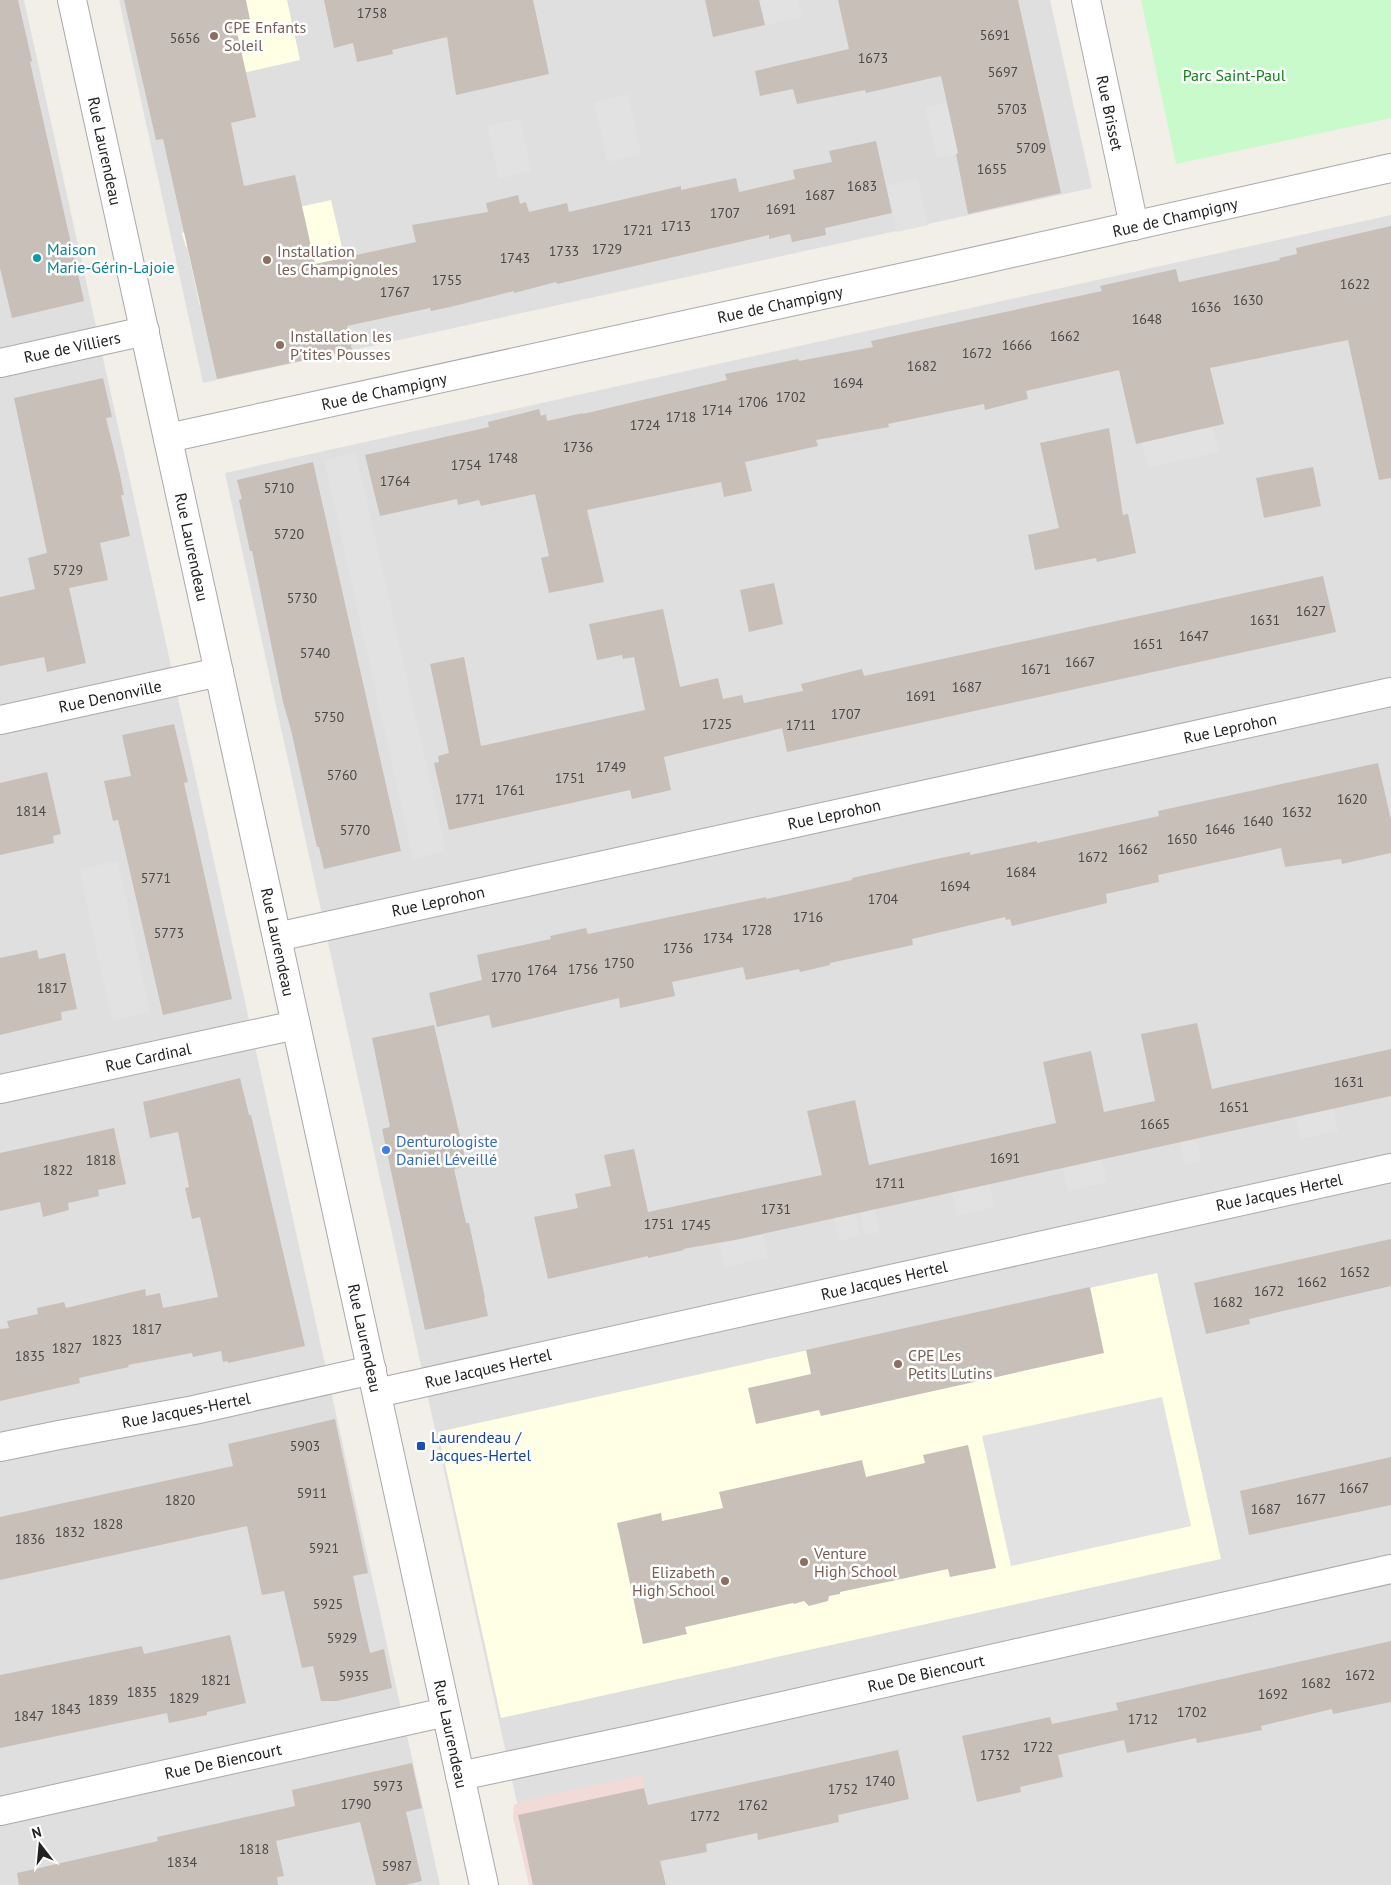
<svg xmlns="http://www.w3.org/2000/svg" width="1391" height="1885" font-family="'PT Sans',sans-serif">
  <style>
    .residential { fill: #e0dfdf }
    .commercial { fill: #f2dad9 }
    .education { fill: #ffffe5 }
    .park { fill: #c8facc }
    .parking { fill: #e2e2e2 }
    .building { fill: #c7bfb8 }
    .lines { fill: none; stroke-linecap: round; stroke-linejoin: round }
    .minor-casing { stroke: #a9a9a9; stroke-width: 30 }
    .minor { stroke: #fff; stroke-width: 28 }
    .education-dot { fill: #8d6e63; stroke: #fff; stroke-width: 2 }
    .culture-dot { fill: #0f9aa8; stroke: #fff; stroke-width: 2 }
    .shop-dot { fill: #3f7fe0; stroke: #fff; stroke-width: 2 }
    .transit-dot { fill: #1a4fb4; stroke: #fff; stroke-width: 2 }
    .labels { text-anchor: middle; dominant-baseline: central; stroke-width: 5; stroke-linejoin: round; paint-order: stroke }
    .number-label { font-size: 14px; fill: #4b4948 }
    .education-label { font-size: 16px; fill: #785e54; stroke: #fff; text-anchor: start }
    .park-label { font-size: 16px; fill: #0c8416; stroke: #fff }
    .street-label { font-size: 16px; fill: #222; stroke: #fff }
    .culture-label { font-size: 16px; fill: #0d838f; stroke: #fff; text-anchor: start }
    .shop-label { font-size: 16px; fill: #366cbe; stroke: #fff; text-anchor: start }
    .transit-label { font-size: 16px; fill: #164399; stroke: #fff; text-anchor: start }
  </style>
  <rect width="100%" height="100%" fill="#f2efe9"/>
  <!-- residential -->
  <g class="residential">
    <path d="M 0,0 L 24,0 L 440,1885 L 0,1885 Z"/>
    <path d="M 119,0 L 1050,0 L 1092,188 L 203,383 Z"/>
    <path d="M 1391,215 L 1391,1885 L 535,1885 L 225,473 Z"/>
  </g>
  <!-- commercial -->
  <path class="commercial" d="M 642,1775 L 665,1885 L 529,1885 L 513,1817 L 514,1805 L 526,1800 Z"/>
  <!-- education -->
  <g class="education">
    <path d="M 183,0 L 287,0 L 300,60 L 146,95 Z"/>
    <path d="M 331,200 L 348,273 L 200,306 L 187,247 L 186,247 L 182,233 Z"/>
    <path d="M 1157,1273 L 1221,1559 L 501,1718 L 438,1432 Z"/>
  </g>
  <!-- park -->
  <path class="park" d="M 1141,0 L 1391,0 L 1391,118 L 1176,164 Z"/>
  <!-- parking -->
  <g class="parking">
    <path d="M 759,0 L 798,0 L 802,17 L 765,25 Z"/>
    <path d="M 628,94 L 641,154 L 607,162 L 594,102 Z"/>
    <path d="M 947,102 L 986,148 L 937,158 L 925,107 Z"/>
    <path d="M 520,119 L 531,171 L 499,179 L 487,126 Z"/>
    <path d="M 918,178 L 928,225 L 897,232 L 887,186 Z"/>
    <path d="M 1213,426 L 1219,452 L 1148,468 L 1142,442 Z"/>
    <path d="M 356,453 L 446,851 L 413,859 L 324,460 Z"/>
    <path d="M 118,861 L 150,1012 L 112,1021 L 79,869 Z"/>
    <path d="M 1179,1064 L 1201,1161 L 1185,1164 L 1164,1067 Z"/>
    <path d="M 1324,1069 L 1338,1131 L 1300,1139 L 1286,1076 Z"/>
    <path d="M 1099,1087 L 1104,1112 L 1092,1115 L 1107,1182 L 1068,1191 L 1053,1123 L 1064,1121 L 1086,1090 Z"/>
    <path d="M 859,1137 L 880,1232 L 865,1235 L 844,1140 Z"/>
    <path d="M 839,1141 L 860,1236 L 839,1241 L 834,1218 Z"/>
    <path d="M 980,1142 L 994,1207 L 957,1216 L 943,1150 Z"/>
    <path d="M 753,1192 L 768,1258 L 724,1267 L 710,1201 Z"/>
    <path d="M 1162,1397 L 1191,1526 L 1011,1566 L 982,1436 Z"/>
  </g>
  <!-- building -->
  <g class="building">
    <path d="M 0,0 L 18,0 L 32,61 L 30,62 L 84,301 L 12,318 L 0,268 Z"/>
    <path d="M 124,0 L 246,0 L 251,25 L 236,28 L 256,117 L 231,123 L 244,186 L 295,175 L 315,264 L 416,242 L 412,225 L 488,212 L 486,203 L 518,195 L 520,204 L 526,202 L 529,212 L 567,203 L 569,212 L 681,186 L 681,190 L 736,178 L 739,192 L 795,179 L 793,170 L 832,162 L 829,151 L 876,141 L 892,213 L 825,228 L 826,235 L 792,242 L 790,234 L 769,239 L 769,235 L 557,284 L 556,282 L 514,293 L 514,291 L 450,307 L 431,311 L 430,308 L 347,326 L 352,350 L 217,379 L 163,139 L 156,140 Z"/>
    <path d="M 324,0 L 533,0 L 549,74 L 456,95 L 447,37 L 392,50 L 393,54 L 357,62 L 353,43 L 334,48 Z"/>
    <path d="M 705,0 L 759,0 L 765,25 L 713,37 Z"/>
    <path d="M 838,0 L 1018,0 L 1061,193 L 968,214 L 956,154 L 958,153 L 941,76 L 866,93 L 865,90 L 797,104 L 793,89 L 760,96 L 755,71 L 849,49 Z"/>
    <path d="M 1391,226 L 1391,478 L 1379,480 L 1348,340 L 1210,368 L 1224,424 L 1136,444 L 1119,370 L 1026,391 L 1028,399 L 985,410 L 984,404 L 888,424 L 889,427 L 816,440 L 818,446 L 745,462 L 752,491 L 724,497 L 721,482 L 587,510 L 604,582 L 549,593 L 541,558 L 549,556 L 535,494 L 481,506 L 479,500 L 458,505 L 457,499 L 380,516 L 365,455 L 489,427 L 488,422 L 539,409 L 541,416 L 546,414 L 547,421 L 583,413 L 583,414 L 727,380 L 725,374 L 798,359 L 799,361 L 873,347 L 871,341 L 1102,291 L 1100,286 L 1176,269 L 1179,282 L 1280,260 L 1279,258 L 1297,254 L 1296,248 Z"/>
    <path d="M 103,378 L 112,417 L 106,418 L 120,475 L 124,495 L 121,495 L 130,536 L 100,543 L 108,580 L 69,588 L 86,663 L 47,672 L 44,657 L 0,666 L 0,597 L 35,589 L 28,558 L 47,553 L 14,398 Z"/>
    <path d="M 1109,428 L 1123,515 L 1128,514 L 1136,553 L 1097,562 L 1096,558 L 1035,570 L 1028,535 L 1059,528 L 1040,443 Z"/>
    <path d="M 313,462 L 401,851 L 324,869 L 319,847 L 317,847 L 291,730 L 283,702 L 252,551 L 250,551 L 239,500 L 242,499 L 237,480 Z"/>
    <path d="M 1313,467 L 1321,506 L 1264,518 L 1256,478 Z"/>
    <path d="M 1323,576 L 1336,632 L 787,752 L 782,728 L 664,757 L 671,790 L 632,799 L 630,790 L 449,830 L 434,763 L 439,762 L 438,756 L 449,753 L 430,664 L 464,657 L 481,746 L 645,710 L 634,657 L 623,659 L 622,655 L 597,660 L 589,624 L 663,609 L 680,687 L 718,678 L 723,699 L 742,695 L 744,703 L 803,691 L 801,684 L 862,669 L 864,676 Z"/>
    <path d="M 774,583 L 783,624 L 749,632 L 740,590 Z"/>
    <path d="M 174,724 L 188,782 L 184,783 L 232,999 L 163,1015 L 118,820 L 113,821 L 104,781 L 131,776 L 122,735 Z"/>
    <path d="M 1378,763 L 1391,820 L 1391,853 L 1342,864 L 1341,859 L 1285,867 L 1281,848 L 1158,875 L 1159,882 L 1106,894 L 1107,903 L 1012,926 L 1010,919 L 1006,920 L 1005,917 L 912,939 L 913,945 L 830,963 L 830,965 L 800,972 L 799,969 L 746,980 L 743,967 L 672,982 L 675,996 L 620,1008 L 619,998 L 492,1028 L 489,1015 L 437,1027 L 429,993 L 482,980 L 477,955 L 551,939 L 550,936 L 586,928 L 588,934 L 766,897 L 766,899 L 852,880 L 852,878 L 936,859 L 970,852 L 970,855 L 1037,841 L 1037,843 L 1159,816 L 1158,811 Z"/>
    <path d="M 47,772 L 61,834 L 53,836 L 54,843 L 0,855 L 0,783 Z"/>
    <path d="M 37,950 L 39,959 L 65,953 L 77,1009 L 61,1012 L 62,1020 L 0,1035 L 0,958 Z"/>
    <path d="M 1197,1023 L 1212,1089 L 1391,1049 L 1391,1096 L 735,1240 L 683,1249 L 684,1250 L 648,1258 L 648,1256 L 548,1279 L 534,1217 L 578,1208 L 575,1194 L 611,1186 L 604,1155 L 634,1149 L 648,1212 L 822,1175 L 807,1111 L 855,1100 L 869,1165 L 1056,1123 L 1043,1062 L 1091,1051 L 1104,1112 L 1155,1101 L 1141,1034 Z"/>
    <path d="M 434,1025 L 467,1166 L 454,1169 L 466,1223 L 469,1223 L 485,1298 L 484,1298 L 488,1316 L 425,1330 L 382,1129 L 390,1127 L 372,1038 Z"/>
    <path d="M 240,1078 L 249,1115 L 251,1115 L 305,1346 L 228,1363 L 228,1361 L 223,1362 L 221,1351 L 193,1357 L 192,1353 L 128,1365 L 129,1367 L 79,1378 L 80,1383 L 0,1401 L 0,1329 L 9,1328 L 7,1321 L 38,1314 L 37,1308 L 64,1302 L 66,1308 L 145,1289 L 146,1296 L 160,1293 L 163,1308 L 218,1297 L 200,1217 L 192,1219 L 185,1188 L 189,1187 L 178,1132 L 150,1138 L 143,1102 Z"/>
    <path d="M 114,1128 L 126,1184 L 98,1190 L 99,1196 L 68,1203 L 69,1210 L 43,1217 L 40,1202 L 0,1211 L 0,1153 Z"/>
    <path d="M 1391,1239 L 1391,1286 L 1249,1319 L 1250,1324 L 1206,1334 L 1194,1283 Z"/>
    <path d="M 1090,1287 L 1104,1353 L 821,1416 L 819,1410 L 756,1424 L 748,1388 L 811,1374 L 806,1350 Z"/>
    <path d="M 335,1419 L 368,1573 L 353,1576 L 361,1614 L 370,1653 L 384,1649 L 392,1688 L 337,1701 L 321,1701 L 313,1666 L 302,1668 L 284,1591 L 262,1595 L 247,1526 L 0,1580 L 0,1517 L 233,1466 L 228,1444 Z"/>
    <path d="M 968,1445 L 996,1568 L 950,1577 L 948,1569 L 840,1592 L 840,1594 L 829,1596 L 828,1601 L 809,1606 L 804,1601 L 794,1604 L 793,1603 L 685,1627 L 687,1634 L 643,1644 L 617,1523 L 661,1513 L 662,1521 L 723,1508 L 719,1492 L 862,1460 L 866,1477 L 925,1463 L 923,1455 Z"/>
    <path d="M 1391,1457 L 1391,1505 L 1249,1535 L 1240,1491 Z"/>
    <path d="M 230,1635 L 246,1703 L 207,1712 L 207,1715 L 169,1723 L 167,1713 L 0,1748 L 0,1675 L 142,1646 L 144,1654 Z"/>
    <path d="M 1391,1641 L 1391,1702 L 1333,1714 L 1332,1709 L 1261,1726 L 1262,1730 L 1197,1743 L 1196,1738 L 1127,1753 L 1124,1740 L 1058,1755 L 1063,1777 L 1020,1787 L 1021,1792 L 977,1802 L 962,1736 L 1050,1717 L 1052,1724 L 1118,1710 L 1116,1703 Z"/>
    <path d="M 898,1750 L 909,1799 L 838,1815 L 839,1822 L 758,1840 L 757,1833 L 706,1844 L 707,1852 L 660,1861 L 666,1885 L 533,1885 L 518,1815 L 644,1788 L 648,1805 Z"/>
    <path d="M 412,1763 L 422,1808 L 406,1812 L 422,1881 L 405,1885 L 376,1885 L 360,1822 L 276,1841 L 284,1876 L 277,1877 L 278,1885 L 19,1885 L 17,1873 L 158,1841 L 157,1837 L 295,1806 L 292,1790 Z"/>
  </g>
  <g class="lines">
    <defs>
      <g id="minor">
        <path d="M 72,0 L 484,1885"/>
        <path d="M 1086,0 L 1134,226"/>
        <path d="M 0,363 L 145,331"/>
        <path d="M 168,438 L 950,267 L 1391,168"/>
        <path d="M 0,720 L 219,672"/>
        <path d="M 277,937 L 1391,692"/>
        <path d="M 0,1089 L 296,1025"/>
        <path d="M 377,1393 L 1391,1168"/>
        <path d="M 0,1447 L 59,1435 L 194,1410 L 372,1370"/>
        <path d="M 460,1776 L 649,1736 L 1391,1569"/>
        <path d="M 0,1811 L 446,1712"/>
      </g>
    </defs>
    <!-- minor casing -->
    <use href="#minor" class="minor-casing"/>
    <!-- minor -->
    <use href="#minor" class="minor"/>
  </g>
  <!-- markers -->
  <g class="education-dot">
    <circle cx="214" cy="36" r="5"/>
    <circle cx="267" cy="260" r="5"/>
    <circle cx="280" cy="345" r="5"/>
    <circle cx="898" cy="1364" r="5"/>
    <circle cx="804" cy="1562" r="5"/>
    <circle cx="725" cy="1581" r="5"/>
  </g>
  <circle class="culture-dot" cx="37" cy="258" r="5"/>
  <circle class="shop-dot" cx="386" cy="1150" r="5"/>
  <rect class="transit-dot" x="416" y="1441" width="10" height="10" rx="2.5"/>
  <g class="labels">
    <!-- number labels -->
    <g class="number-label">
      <text x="372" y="13">1758</text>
      <text x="995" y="35">5691</text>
      <text x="185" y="38">5656</text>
      <text x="873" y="58">1673</text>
      <text x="1003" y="72">5697</text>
      <text x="1012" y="109">5703</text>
      <text x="1031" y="148">5709</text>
      <text x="992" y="169">1655</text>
      <text x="862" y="186">1683</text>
      <text x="820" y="195">1687</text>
      <text x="781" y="209">1691</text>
      <text x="725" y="213">1707</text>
      <text x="676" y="226">1713</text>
      <text x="638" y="230">1721</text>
      <text x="607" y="249">1729</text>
      <text x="564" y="251">1733</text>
      <text x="515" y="258">1743</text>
      <text x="447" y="280">1755</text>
      <text x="1355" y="284">1622</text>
      <text x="395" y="292">1767</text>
      <text x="1248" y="300">1630</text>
      <text x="1206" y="307">1636</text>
      <text x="1147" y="319">1648</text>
      <text x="1065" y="336">1662</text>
      <text x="1017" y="345">1666</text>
      <text x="977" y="353">1672</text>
      <text x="922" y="366">1682</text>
      <text x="848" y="383">1694</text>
      <text x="791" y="397">1702</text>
      <text x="753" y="402">1706</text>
      <text x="717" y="410">1714</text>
      <text x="681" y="417">1718</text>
      <text x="645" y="425">1724</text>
      <text x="578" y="447">1736</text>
      <text x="503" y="458">1748</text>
      <text x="466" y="465">1754</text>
      <text x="395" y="481">1764</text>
      <text x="279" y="488">5710</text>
      <text x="289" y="534">5720</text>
      <text x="68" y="570">5729</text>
      <text x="302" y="598">5730</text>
      <text x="1311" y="611">1627</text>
      <text x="1265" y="620">1631</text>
      <text x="1194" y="636">1647</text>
      <text x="1148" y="644">1651</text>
      <text x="315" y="653">5740</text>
      <text x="1080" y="662">1667</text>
      <text x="1036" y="669">1671</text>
      <text x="967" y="687">1687</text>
      <text x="921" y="696">1691</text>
      <text x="846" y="714">1707</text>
      <text x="329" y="717">5750</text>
      <text x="717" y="724">1725</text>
      <text x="801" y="725">1711</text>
      <text x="611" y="767">1749</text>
      <text x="342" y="775">5760</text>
      <text x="570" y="778">1751</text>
      <text x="510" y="790">1761</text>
      <text x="470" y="799">1771</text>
      <text x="1352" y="799">1620</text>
      <text x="31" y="811">1814</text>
      <text x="1297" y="812">1632</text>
      <text x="1258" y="821">1640</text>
      <text x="1220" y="829">1646</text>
      <text x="355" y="830">5770</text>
      <text x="1182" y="839">1650</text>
      <text x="1133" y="849">1662</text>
      <text x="1093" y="857">1672</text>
      <text x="1021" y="872">1684</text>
      <text x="156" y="878">5771</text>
      <text x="955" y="886">1694</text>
      <text x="883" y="899">1704</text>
      <text x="808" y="917">1716</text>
      <text x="757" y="930">1728</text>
      <text x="169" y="933">5773</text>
      <text x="718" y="938">1734</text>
      <text x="678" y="948">1736</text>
      <text x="619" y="963">1750</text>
      <text x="583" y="969">1756</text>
      <text x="542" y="970">1764</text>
      <text x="506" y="977">1770</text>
      <text x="52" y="988">1817</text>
      <text x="1349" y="1082">1631</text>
      <text x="1234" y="1107">1651</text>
      <text x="1155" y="1124">1665</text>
      <text x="1005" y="1158">1691</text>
      <text x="101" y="1160">1818</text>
      <text x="58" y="1170">1822</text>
      <text x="890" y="1183">1711</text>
      <text x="776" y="1209">1731</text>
      <text x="659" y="1224">1751</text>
      <text x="696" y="1225">1745</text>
      <text x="1355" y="1272">1652</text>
      <text x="1312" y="1282">1662</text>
      <text x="1269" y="1291">1672</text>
      <text x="1228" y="1302">1682</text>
      <text x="147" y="1329">1817</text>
      <text x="107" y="1340">1823</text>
      <text x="67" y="1348">1827</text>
      <text x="30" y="1356">1835</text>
      <text x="305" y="1446">5903</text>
      <text x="1354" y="1488">1667</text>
      <text x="312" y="1493">5911</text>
      <text x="1311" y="1499">1677</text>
      <text x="180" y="1500">1820</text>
      <text x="1266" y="1509">1687</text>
      <text x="108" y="1524">1828</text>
      <text x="70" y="1532">1832</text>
      <text x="30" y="1539">1836</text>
      <text x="324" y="1548">5921</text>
      <text x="328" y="1604">5925</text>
      <text x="342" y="1638">5929</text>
      <text x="1360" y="1675">1672</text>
      <text x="354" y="1676">5935</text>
      <text x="216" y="1680">1821</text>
      <text x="1316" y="1683">1682</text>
      <text x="142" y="1692">1835</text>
      <text x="1273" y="1694">1692</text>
      <text x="184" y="1698">1829</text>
      <text x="103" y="1700">1839</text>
      <text x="66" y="1709">1843</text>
      <text x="1192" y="1712">1702</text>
      <text x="29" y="1716">1847</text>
      <text x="1143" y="1719">1712</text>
      <text x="1038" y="1747">1722</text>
      <text x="995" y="1755">1732</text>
      <text x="880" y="1781">1740</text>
      <text x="388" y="1786">5973</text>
      <text x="843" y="1789">1752</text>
      <text x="356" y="1804">1790</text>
      <text x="753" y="1805">1762</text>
      <text x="705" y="1816">1772</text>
      <text x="254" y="1849">1818</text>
      <text x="182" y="1862">1834</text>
      <text x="397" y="1866">5987</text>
    </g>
    <!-- education labels -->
    <g class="education-label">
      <text x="224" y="27">CPE Enfants<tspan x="224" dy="18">Soleil</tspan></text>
      <text x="277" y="251">Installation<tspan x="277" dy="18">les Champignoles</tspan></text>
      <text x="290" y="336">Installation les<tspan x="290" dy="18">P'tites Pousses</tspan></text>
      <text x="908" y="1355">CPE Les<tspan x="908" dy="18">Petits Lutins</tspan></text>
      <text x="814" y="1553">Venture<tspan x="814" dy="18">High School</tspan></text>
      <text x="715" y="1572" text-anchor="end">Elizabeth<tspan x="715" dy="18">High School</tspan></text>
    </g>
    <!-- park labels -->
    <g class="park-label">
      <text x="1234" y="75">Parc Saint-Paul</text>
    </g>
    <!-- street labels -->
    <g class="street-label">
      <text transform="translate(1110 113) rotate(78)">Rue Brisset</text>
      <text transform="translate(105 151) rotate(78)">Rue Laurendeau</text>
      <text transform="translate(1175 217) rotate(-13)">Rue de Champigny</text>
      <text transform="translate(780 304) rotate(-12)">Rue de Champigny</text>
      <text transform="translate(72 347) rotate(-12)">Rue de Villiers</text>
      <text transform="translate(384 391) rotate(-12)">Rue de Champigny</text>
      <text transform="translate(192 547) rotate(78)">Rue Laurendeau</text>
      <text transform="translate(110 696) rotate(-12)">Rue Denonville</text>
      <text transform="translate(1230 728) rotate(-12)">Rue Leprohon</text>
      <text transform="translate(834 814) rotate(-12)">Rue Leprohon</text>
      <text transform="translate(438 901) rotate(-12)">Rue Leprohon</text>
      <text transform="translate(278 942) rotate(78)">Rue Laurendeau</text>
      <text transform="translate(148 1057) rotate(-12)">Rue Cardinal</text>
      <text transform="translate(1279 1192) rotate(-12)">Rue Jacques Hertel</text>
      <text transform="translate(884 1280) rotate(-13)">Rue Jacques Hertel</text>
      <text transform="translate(365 1338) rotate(78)">Rue Laurendeau</text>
      <text transform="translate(488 1368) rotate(-13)">Rue Jacques Hertel</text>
      <text transform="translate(186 1410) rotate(-11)">Rue Jacques-Hertel</text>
      <text transform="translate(926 1673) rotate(-13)">Rue De Biencourt</text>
      <text transform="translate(451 1734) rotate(78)">Rue Laurendeau</text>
      <text transform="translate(223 1761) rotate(-12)">Rue De Biencourt</text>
    </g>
    <!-- culture labels -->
    <g class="culture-label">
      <text x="47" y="249">Maison<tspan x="47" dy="18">Marie-Gérin-Lajoie</tspan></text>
    </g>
    <!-- shop labels -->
    <g class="shop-label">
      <text x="396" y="1141">Denturologiste<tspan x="396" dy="18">Daniel Léveillé</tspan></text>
    </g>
    <!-- transit labels -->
    <g class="transit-label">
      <text x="431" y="1437">Laurendeau /<tspan x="431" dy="18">Jacques-Hertel</tspan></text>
    </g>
  </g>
  <!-- north arrow -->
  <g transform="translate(40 1845) rotate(344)" stroke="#ffffff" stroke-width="4" paint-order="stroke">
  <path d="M0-4L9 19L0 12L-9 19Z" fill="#222222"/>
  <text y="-8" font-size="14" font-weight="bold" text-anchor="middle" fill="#222222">N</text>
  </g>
</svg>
